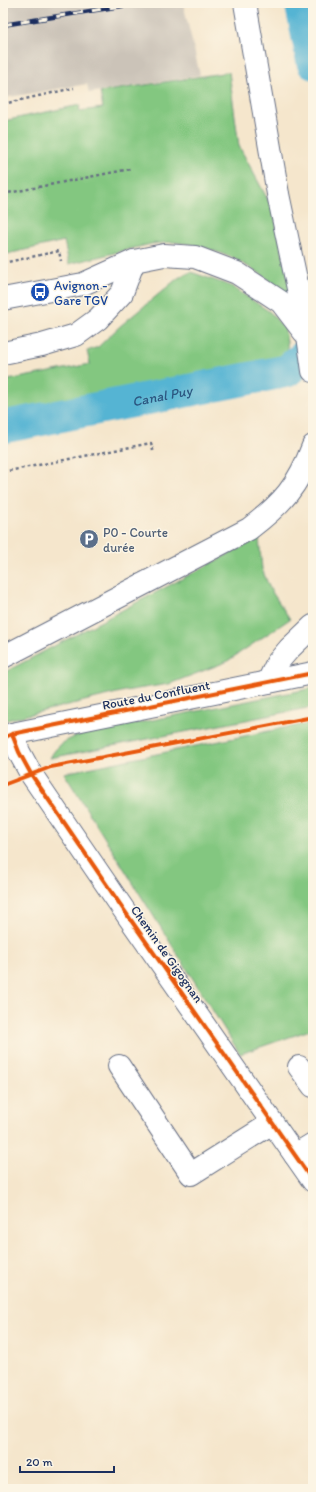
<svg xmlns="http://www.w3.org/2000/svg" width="316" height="1492" font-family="Itim,sans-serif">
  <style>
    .industrial { fill: #cbc3b8 }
    .green { fill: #83c780; stroke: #4f7b6f }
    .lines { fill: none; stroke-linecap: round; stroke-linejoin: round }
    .canal { stroke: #55b4d3; stroke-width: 33 }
    .minor-casing { stroke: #676f84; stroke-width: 24 }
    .path { stroke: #676f84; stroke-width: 2.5; stroke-dasharray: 3 3; stroke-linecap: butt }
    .minor { stroke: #fff; stroke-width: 22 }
    .rail-casing { stroke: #1b2f5e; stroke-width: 4.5 }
    .rail { stroke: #fcf5e5; stroke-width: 3; stroke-dasharray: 9; stroke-linecap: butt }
    .cycleway-casing { stroke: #fcf5e5; stroke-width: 6 }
    .cycleway { stroke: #e8590c; stroke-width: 4 }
    .labels { text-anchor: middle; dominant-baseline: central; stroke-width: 3; stroke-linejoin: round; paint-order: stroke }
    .transit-label { font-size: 13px; fill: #164399; stroke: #fcf5e5; text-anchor: start }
    .service-label { font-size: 13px; fill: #4e5e75; stroke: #fcf5e5; text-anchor: start }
    .street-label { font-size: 13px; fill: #1b2f5e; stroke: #fcf5e5 }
    .water-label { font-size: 14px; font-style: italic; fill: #2c5781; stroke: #fcf5e5 }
  </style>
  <rect width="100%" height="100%" fill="#fcf5e5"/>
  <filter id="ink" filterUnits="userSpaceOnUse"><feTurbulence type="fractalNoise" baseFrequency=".025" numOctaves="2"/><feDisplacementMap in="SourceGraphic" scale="8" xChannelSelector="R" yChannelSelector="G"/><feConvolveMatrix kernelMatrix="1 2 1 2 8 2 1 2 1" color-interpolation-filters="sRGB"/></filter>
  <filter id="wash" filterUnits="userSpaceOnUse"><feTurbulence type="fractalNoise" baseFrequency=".012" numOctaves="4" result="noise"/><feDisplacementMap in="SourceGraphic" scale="16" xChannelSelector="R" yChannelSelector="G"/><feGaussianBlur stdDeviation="0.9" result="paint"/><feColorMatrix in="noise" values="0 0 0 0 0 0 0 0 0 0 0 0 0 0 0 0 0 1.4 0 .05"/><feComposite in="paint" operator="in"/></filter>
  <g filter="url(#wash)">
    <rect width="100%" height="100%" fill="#f5e6cc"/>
    <!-- industrial -->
    <path class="industrial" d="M 3,3 L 183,3 L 200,75 L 89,93 L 87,84 L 3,98 Z"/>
    <!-- green -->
    <g class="green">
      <path d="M 229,72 L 239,146 L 273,209 L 295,308 L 284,293 L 261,274 L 233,258 L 201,246 L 173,242 L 151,244 L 69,264 L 64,241 L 3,255 L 3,121 L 80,105 L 79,111 L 103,108 L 100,92 Z"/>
      <path d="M 191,272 L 231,286 L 270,312 L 285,329 L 289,356 L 3,412 L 3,381 L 90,364 L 87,351 L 98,347 L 119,327 L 178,278 Z"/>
      <path d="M 259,538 L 262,569 L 270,589 L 290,619 L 226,662 L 169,684 L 125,691 L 3,721 L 3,673 Z"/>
      <path d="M 313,688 L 313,707 L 50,758 C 58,743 67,740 82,734 Z"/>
      <path d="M 313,722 L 313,1029 L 240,1054 L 64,773 Z"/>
    </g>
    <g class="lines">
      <!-- canal -->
      <g class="canal">
        <path d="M 301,3 L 313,63"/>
        <path id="s1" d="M 3,427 L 287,371 L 313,349"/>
      </g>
    </g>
  </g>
  <g filter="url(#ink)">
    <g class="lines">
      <defs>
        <g id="minor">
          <path d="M 245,3 L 278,194 L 308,336 L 313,371"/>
          <path d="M 3,299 L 83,284 L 134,261 L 164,255 L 195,257 L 237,273 L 281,302 L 304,332"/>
          <path d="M 3,353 L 42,345 L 76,335 L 98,319 L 122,293 L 134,261"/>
          <path d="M 3,657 L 249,529 C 283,503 298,486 313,446"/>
          <path d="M 268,682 L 277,663 L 289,649 L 313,626"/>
          <path d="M 12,734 L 19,752 L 31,774 L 128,916 L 313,1181"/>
          <path d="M 3,738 L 12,734 L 313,673"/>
          <path d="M 119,1066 L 191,1174 L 272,1123"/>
          <path d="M 299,1067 L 313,1086"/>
          <path d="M 295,1155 L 313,1144"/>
        </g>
      </defs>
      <!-- minor casing -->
      <use href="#minor" class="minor-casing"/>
      <!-- path -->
      <g class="path">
        <path d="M 3,104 L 74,88"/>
        <path d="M 3,194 L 130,169"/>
        <path d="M 3,263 L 59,251 L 61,261"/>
        <path d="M 3,472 L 151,443 L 154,453"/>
      </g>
      <!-- minor -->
      <use href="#minor" class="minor"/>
      <defs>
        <path id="rail" d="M 3,25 L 140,3"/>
      </defs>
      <!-- rail casing -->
      <use href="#rail" class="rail-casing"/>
      <!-- rail -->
      <use href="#rail" class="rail"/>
      <defs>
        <g id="cycleway">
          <path d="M 12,734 L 19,752 L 31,774 L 128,916 L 313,1181"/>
          <path d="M 3,738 L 12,734 L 313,673"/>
          <path d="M 3,785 L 51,767 L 313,717"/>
        </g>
      </defs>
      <!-- cycleway casing -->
      <use href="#cycleway" class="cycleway-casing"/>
      <!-- cycleway -->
      <use href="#cycleway" class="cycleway"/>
    </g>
  </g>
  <!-- icons -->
  <defs>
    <symbol id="bus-disc" viewBox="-11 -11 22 22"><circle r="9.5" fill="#1a4fb4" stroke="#fcf5e5"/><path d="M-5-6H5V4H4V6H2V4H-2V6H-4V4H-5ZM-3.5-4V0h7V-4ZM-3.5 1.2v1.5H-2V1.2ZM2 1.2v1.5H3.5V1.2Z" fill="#fff"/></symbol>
    <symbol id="parking-disc" viewBox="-11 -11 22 22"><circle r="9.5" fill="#5c6f8a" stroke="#fcf5e5"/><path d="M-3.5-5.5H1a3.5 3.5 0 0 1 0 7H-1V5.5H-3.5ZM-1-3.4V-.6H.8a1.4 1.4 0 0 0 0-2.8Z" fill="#fff"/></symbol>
  </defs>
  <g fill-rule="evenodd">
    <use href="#bus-disc" x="29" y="281" width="22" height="22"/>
    <use href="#parking-disc" x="78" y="528" width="22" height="22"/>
  </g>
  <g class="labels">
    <!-- transit labels -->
    <g class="transit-label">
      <text x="54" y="285">Avignon -<tspan x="54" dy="15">Gare TGV</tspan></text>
    </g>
    <!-- service labels -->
    <g class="service-label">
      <text x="103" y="532">P0 - Courte<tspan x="103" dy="15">durée</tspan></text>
    </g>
    <!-- street labels -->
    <g class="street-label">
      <text transform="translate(156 695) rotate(-11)">Route du Confluent</text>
      <text transform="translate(167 954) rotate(55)">Chemin de Gigognan</text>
    </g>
    <!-- water labels -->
    <g class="water-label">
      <text stroke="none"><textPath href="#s1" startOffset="162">Canal Puy</textPath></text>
    </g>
  </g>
  <!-- margin -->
  <rect width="316" height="1492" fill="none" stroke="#fcf5e5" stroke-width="16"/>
  <!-- scale -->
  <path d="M20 1466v6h94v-6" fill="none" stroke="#1b2f5e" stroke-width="2"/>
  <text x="26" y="1466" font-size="12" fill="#1b2f5e" stroke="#fcf5e5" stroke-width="3" paint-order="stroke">20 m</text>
</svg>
